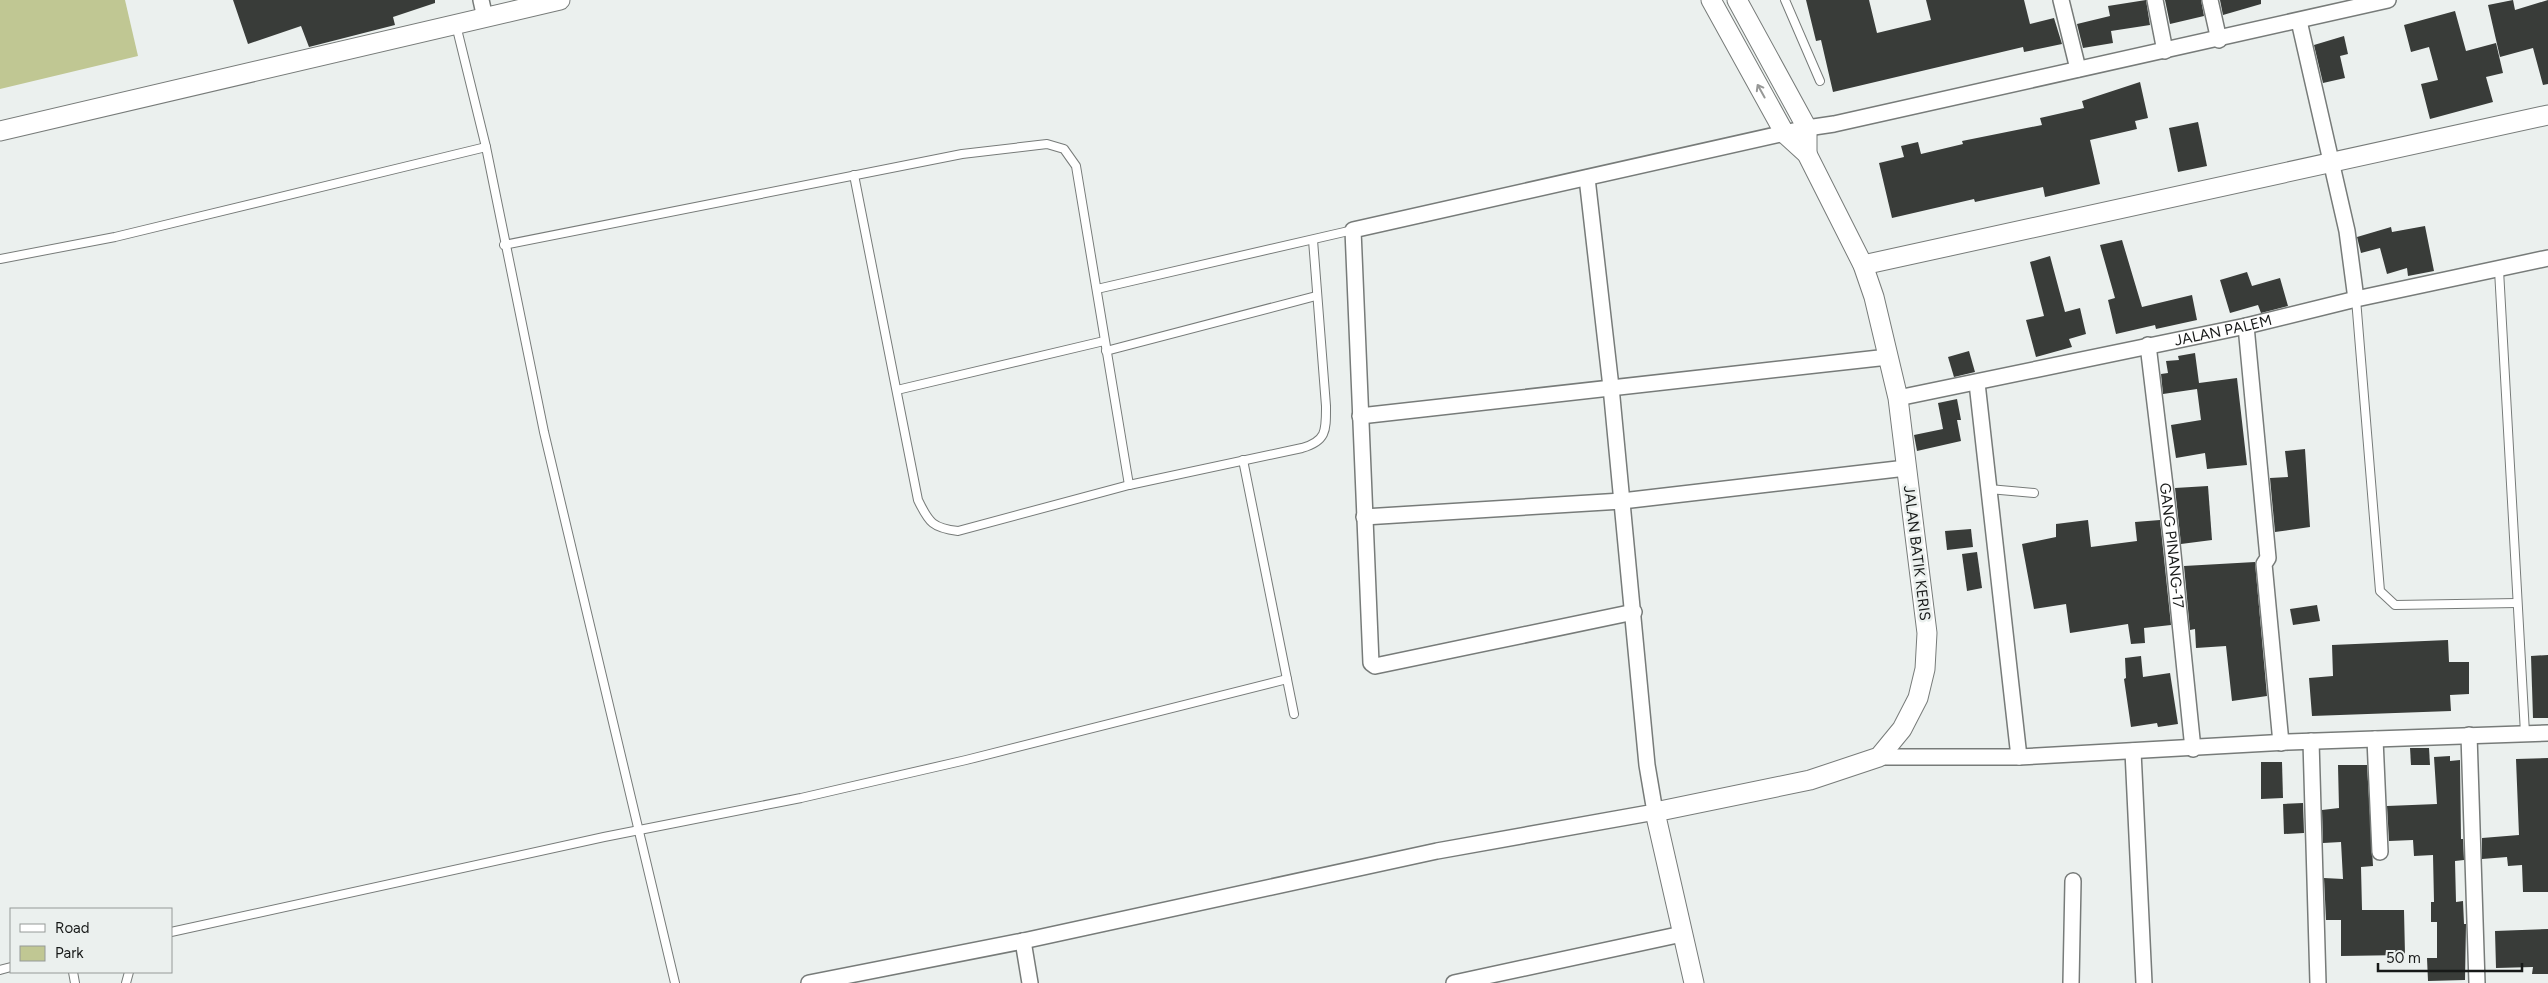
<svg xmlns="http://www.w3.org/2000/svg" width="2548" height="983" font-family="Figtree,sans-serif">
  <style>
    .green { fill: #c0c793 }
    .building { fill: #393c39 }
    .lines { fill: none; stroke-linecap: round; stroke-linejoin: round }
    .service-casing { stroke: #777b79; stroke-width: 10 }
    .minor-casing { stroke: #777b79; stroke-width: 18 }
    .tertiary-casing { stroke: #777b79; stroke-width: 21 }
    .service { stroke: #fff; stroke-width: 8 }
    .minor { stroke: #fff; stroke-width: 15 }
    .tertiary { stroke: #fff; stroke-width: 19 }
    .oneway { stroke: #979897 }
    .labels { text-anchor: middle; dominant-baseline: central; stroke-width: 5; stroke-linejoin: round; paint-order: stroke }
    .street-label { font-size: 15px; fill: #171918; stroke: #ebf0ee }
  </style>
  <rect width="100%" height="100%" fill="#ebf0ee"/>
  <!-- green -->
  <path class="green" d="M 0,0 L 125,0 L 138,56 L 0,89 Z"/>
  <!-- building -->
  <g class="building">
    <path d="M 233,0 L 435,0 L 435,3 L 393,17 L 395,25 L 309,47 L 301,26 L 248,44 Z"/>
    <path d="M 1806,0 L 1869,0 L 1877,33 L 1931,20 L 1926,0 L 2024,0 L 2030,24 L 2054,18 L 2062,44 L 2024,52 L 2023,47 L 1833,92 L 1821,40 L 1816,41 Z"/>
    <path d="M 2146,0 L 2150,25 L 2111,31 L 2113,43 L 2083,48 L 2077,24 L 2110,16 L 2108,6 Z"/>
    <path d="M 2165,0 L 2201,0 L 2204,16 L 2170,24 Z"/>
    <path d="M 2220,0 L 2261,0 L 2261,4 L 2223,15 Z"/>
    <path d="M 2513,0 L 2515,10 L 2548,0 L 2548,84 L 2543,85 L 2533,48 L 2500,57 L 2488,5 Z"/>
    <path d="M 2455,11 L 2466,51 L 2496,43 L 2503,73 L 2486,77 L 2493,102 L 2430,119 L 2421,84 L 2438,80 L 2429,47 L 2411,52 L 2404,25 Z"/>
    <path d="M 2344,36 L 2348,54 L 2340,56 L 2345,78 L 2323,83 L 2314,45 Z"/>
    <path d="M 2140,82 L 2148,118 L 2135,121 L 2137,129 L 2090,140 L 2100,184 L 2045,197 L 2043,187 L 1975,202 L 1974,199 L 1892,218 L 1879,163 L 1904,157 L 1901,146 L 1918,142 L 1921,154 L 1963,144 L 1962,141 L 2042,125 L 2040,118 L 2084,108 L 2082,101 Z"/>
    <path d="M 2198,122 L 2207,166 L 2178,172 L 2169,128 Z"/>
    <path d="M 2425,226 L 2434,271 L 2408,276 L 2407,268 L 2387,274 L 2380,248 L 2361,253 L 2357,237 L 2391,227 L 2392,232 Z"/>
    <path d="M 2122,240 L 2142,307 L 2192,295 L 2197,320 L 2156,329 L 2155,325 L 2116,334 L 2108,300 L 2115,298 L 2100,245 Z"/>
    <path d="M 2050,256 L 2065,312 L 2080,308 L 2086,334 L 2069,339 L 2072,347 L 2036,357 L 2026,320 L 2044,316 L 2030,262 Z"/>
    <path d="M 2247,272 L 2252,286 L 2280,278 L 2288,306 L 2261,313 L 2258,305 L 2230,313 L 2220,280 Z"/>
    <path d="M 1969,351 L 1975,372 L 1954,377 L 1948,357 Z"/>
    <path d="M 2195,353 L 2199,383 L 2237,378 L 2247,465 L 2207,469 L 2205,453 L 2176,458 L 2171,425 L 2201,420 L 2197,389 L 2163,394 L 2161,374 L 2168,373 L 2166,361 L 2179,360 L 2178,356 Z"/>
    <path d="M 1957,399 L 1961,420 L 1957,420 L 1961,441 L 1917,451 L 1914,435 L 1943,429 L 1938,403 Z"/>
    <path d="M 2305,449 L 2310,527 L 2275,532 L 2270,478 L 2288,477 L 2285,451 Z"/>
    <path d="M 2208,486 L 2212,540 L 2181,544 L 2175,488 Z"/>
    <path d="M 2088,520 L 2091,547 L 2137,541 L 2135,522 L 2160,520 L 2171,625 L 2144,628 L 2145,643 L 2131,644 L 2128,624 L 2070,633 L 2066,604 L 2034,609 L 2022,544 L 2056,537 L 2056,524 Z"/>
    <path d="M 1971,529 L 1973,547 L 1947,550 L 1945,531 Z"/>
    <path d="M 1977,552 L 1982,588 L 1967,591 L 1962,554 Z"/>
    <path d="M 2255,562 L 2267,696 L 2232,701 L 2226,646 L 2196,648 L 2195,629 L 2190,630 L 2184,566 Z"/>
    <path d="M 2317,605 L 2320,621 L 2293,625 L 2290,609 Z"/>
    <path d="M 2448,640 L 2449,662 L 2469,662 L 2469,694 L 2450,695 L 2451,711 L 2312,716 L 2309,678 L 2333,676 L 2332,645 Z"/>
    <path d="M 2548,655 L 2548,718 L 2533,718 L 2531,656 Z"/>
    <path d="M 2141,656 L 2143,677 L 2170,673 L 2178,724 L 2158,727 L 2157,723 L 2131,727 L 2124,679 L 2126,678 L 2125,658 Z"/>
    <path d="M 2410,748 L 2429,748 L 2430,765 L 2411,765 Z"/>
    <path d="M 2450,756 L 2450,761 L 2460,760 L 2461,839 L 2463,839 L 2464,860 L 2455,861 L 2456,902 L 2463,901 L 2464,924 L 2466,924 L 2465,980 L 2428,981 L 2427,958 L 2437,958 L 2437,922 L 2431,922 L 2431,902 L 2434,902 L 2433,855 L 2414,856 L 2413,840 L 2389,841 L 2387,806 L 2437,804 L 2434,757 Z"/>
    <path d="M 2548,758 L 2548,892 L 2523,892 L 2522,865 L 2508,866 L 2507,857 L 2482,859 L 2482,838 L 2519,835 L 2516,759 Z"/>
    <path d="M 2261,762 L 2282,762 L 2283,798 L 2261,799 Z"/>
    <path d="M 2338,765 L 2367,765 L 2373,866 L 2361,867 L 2362,910 L 2404,910 L 2405,955 L 2341,956 L 2341,920 L 2326,920 L 2324,878 L 2343,879 L 2341,842 L 2323,843 L 2322,810 L 2339,808 Z"/>
    <path d="M 2303,803 L 2304,833 L 2284,834 L 2283,804 Z"/>
    <path d="M 2548,929 L 2548,974 L 2532,974 L 2533,967 L 2496,968 L 2495,931 Z"/>
  </g>
  <g class="lines">
    <defs>
      <g id="service">
        <path d="M 1785,0 L 1820,81"/>
        <path d="M 456,25 L 486,147 L 544,432 L 675,983"/>
        <path d="M 854,175 L 918,500 C 929,523 933,528 958,531 L 1129,485 L 1302,448 C 1327,441 1326,430 1326,406 L 1313,240"/>
        <path d="M 504,245 L 962,154 L 1047,144 L 1064,149 L 1076,166 L 1129,485"/>
        <path d="M 0,259 L 115,237 L 486,147"/>
        <path d="M 2499,270 L 2525,733"/>
        <path d="M 1097,289 L 1353,230"/>
        <path d="M 2356,299 L 2380,591 L 2395,605 L 2517,603"/>
        <path d="M 1106,351 L 1316,296"/>
        <path d="M 897,390 L 1104,341"/>
        <path d="M 1243,460 L 1294,714"/>
        <path d="M 1989,489 L 2034,493"/>
        <path d="M 171,932 L 604,837 L 801,798 L 966,760 L 1287,679"/>
        <path d="M 0,970 L 11,967"/>
        <path d="M 73,972 L 75,983"/>
        <path d="M 126,983 L 129,972"/>
      </g>
      <g id="minor">
        <path d="M 481,0 L 485,18"/>
        <path d="M 2061,0 L 2078,69"/>
        <path d="M 2155,0 L 2165,51"/>
        <path d="M 2210,0 L 2219,40"/>
        <path d="M 2299,21 L 2347,231 L 2356,299"/>
        <path d="M 2246,326 L 2268,558 L 2264,564 L 2281,743"/>
        <path id="s1" d="M 2148,345 L 2172,544 L 2193,749"/>
        <path d="M 1977,383 L 2019,757"/>
        <path id="s2" d="M 1898,398 L 2246,326 L 2356,299 L 2548,258"/>
        <path d="M 1360,416 L 1888,357"/>
        <path d="M 1364,517 L 1622,501 L 1906,468"/>
        <path d="M 1634,612 L 1375,666 L 1371,663 L 1353,230 L 1807,128 L 1834,124 L 2388,0"/>
        <path d="M 2469,735 L 2477,983"/>
        <path d="M 2375,739 L 2380,852"/>
        <path d="M 2311,741 L 2318,983"/>
        <path d="M 2133,751 L 2144,983"/>
        <path d="M 1879,757 L 2019,757 L 2288,742 L 2548,733"/>
        <path d="M 1023,941 L 1030,983"/>
        <path d="M 809,983 L 1023,941 L 1437,851 L 1655,812 L 1647,765 L 1611,387 L 1587,178"/>
        <path d="M 1454,983 L 1682,934"/>
        <path d="M 2071,983 L 2073,881"/>
      </g>
      <g id="tertiary">
        <path d="M 1737,0 L 1807,128 L 1807,154"/>
        <path d="M 0,131 L 560,0"/>
        <path d="M 1863,265 L 2548,115"/>
        <path d="M 1694,983 L 1655,812 L 1810,780 L 1879,757 L 1902,729 L 1918,698 L 1925,669 L 1927,633 L 1898,398 L 1874,297 L 1863,265 L 1807,154 L 1785,134 L 1711,0"/>
      </g>
    </defs>
    <!-- service casing -->
    <use href="#service" class="service-casing"/>
    <!-- minor casing -->
    <use href="#minor" class="minor-casing"/>
    <!-- tertiary casing -->
    <use href="#tertiary" class="tertiary-casing"/>
    <!-- service -->
    <use href="#service" class="service"/>
    <!-- minor -->
    <use href="#minor" class="minor"/>
    <!-- tertiary -->
    <use href="#tertiary" class="tertiary"/>
  </g>
  <!-- one-way arrows -->
  <defs><path id="oneway-shaft" d="M-6 0H5M1.5-3L5.5 0L1.5 3" fill="none" stroke-width="1.6" stroke-linecap="round" stroke-linejoin="round" transform="scale(1.25)"/></defs>
  <use class="oneway" href="#oneway-shaft" transform="translate(1761 91) rotate(-119)"/>
  <g class="labels">
    <!-- street labels -->
    <g class="street-label">
      <text stroke="none"><textPath href="#s2" startOffset="332">JALAN PALEM</textPath></text>
      <text stroke="none"><textPath href="#s1" startOffset="202">GANG PINANG-17</textPath></text>
      <text transform="translate(1917 553) rotate(83)">JALAN BATIK KERIS</text>
    </g>
  </g>
  <!-- legend -->
  <rect x="10" y="908" width="162" height="65" fill="#ebf0ee" stroke="#969a98"/>
  <rect x="20" y="924" width="25" height="8" fill="#ffffff" stroke="#969a98"/>
  <text x="55" y="933" font-size="15" fill="#171918">Road</text>
  <rect x="20" y="946" width="25" height="15" fill="#c0c793" stroke="#969a98"/>
  <text x="55" y="958" font-size="15" fill="#171918">Park</text>
  <!-- scale -->
  <path d="M2378 963v8h144v-8" fill="none" stroke="#171918" stroke-width="2.5"/>
  <text x="2386" y="963" font-size="15" fill="#171918" stroke="#ebf0ee" stroke-width="4" paint-order="stroke">50 m</text>
</svg>
